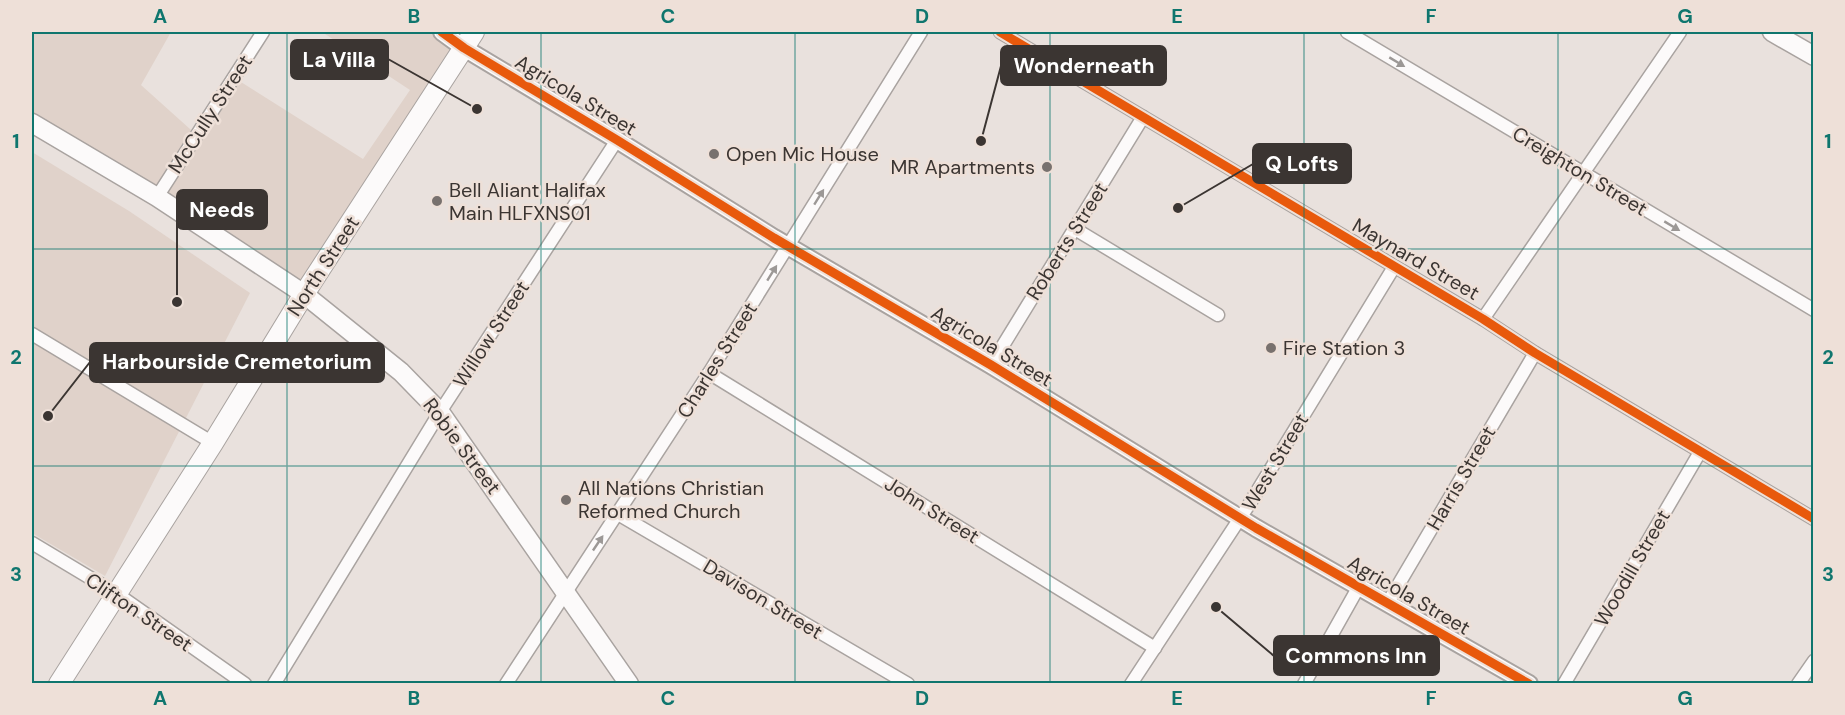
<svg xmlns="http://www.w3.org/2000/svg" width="1845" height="715" font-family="'DM Sans',sans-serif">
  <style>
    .built { fill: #e0d2ca }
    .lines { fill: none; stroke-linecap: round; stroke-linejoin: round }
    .minor-casing { stroke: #a9a3a0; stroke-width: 15 }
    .tertiary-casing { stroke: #a9a3a0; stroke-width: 20 }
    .secondary-casing { stroke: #a9a3a0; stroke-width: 21 }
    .primary-casing { stroke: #a9a3a0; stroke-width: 22 }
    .minor { stroke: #fcfafa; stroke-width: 12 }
    .tertiary { stroke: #fcfafa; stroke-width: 16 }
    .secondary { stroke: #fcfafa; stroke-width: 18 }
    .primary { stroke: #fcfafa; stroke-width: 20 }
    .cycleway-casing { stroke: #eee0d8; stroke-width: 13 }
    .cycleway { stroke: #e8590c; stroke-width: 9 }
    .oneway { fill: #9c9896 }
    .grid { fill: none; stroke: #0f766e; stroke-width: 1.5; stroke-opacity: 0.55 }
    .poi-dot { fill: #78716e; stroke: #eee0d8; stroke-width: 2 }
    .labels { text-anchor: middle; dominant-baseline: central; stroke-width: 5; stroke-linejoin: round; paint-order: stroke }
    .street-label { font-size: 20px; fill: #3b3532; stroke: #eee0d8 }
    .poi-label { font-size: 20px; fill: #3b3532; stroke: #eee0d8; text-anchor: start }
    .leader { fill: none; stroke: #3b3532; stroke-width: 2 }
    .callout-dot { fill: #3b3532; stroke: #eee0d8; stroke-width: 2 }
    .callout { fill: #3b3532; stroke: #3b3532; stroke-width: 2 }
    .callout-label { font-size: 21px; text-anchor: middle; font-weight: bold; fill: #fff }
    .neatline { fill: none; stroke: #0f766e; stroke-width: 2 }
    .grid-label { font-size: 20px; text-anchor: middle; font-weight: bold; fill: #0f766e }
  </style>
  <rect width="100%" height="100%" fill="#e9e1dd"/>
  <!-- built -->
  <g class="built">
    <path d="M 32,32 L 171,32 L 141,85 L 200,138 L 233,77 L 363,159 L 410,90 L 322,32 L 475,32 L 303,301 L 32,124 Z"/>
    <path d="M 32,152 L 129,211 L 250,293 L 105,576 L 32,533 Z"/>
  </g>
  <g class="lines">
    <defs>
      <g id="minor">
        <path d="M 1000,32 L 1483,319 L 1535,353 L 1814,519"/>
        <path d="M 1347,32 L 1814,310"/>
        <path d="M 157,197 L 263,32"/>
        <path d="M 1075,229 L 1218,315"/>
        <path d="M 1483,319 L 1680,32"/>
        <path d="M 32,334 L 213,443"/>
        <path d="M 991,365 L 1143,117"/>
        <path d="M 709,373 L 1155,648"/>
        <path d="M 618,514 L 908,684"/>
        <path d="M 32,543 L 117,594 L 245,684"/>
        <path d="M 1387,604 L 1535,353"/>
        <path d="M 274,684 L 440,412 L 617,140"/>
        <path d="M 506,684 L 709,373 L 921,32"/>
        <path d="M 1131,684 L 1250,503 L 1394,267"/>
        <path d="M 1304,684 L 1358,588"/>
        <path d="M 1564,684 L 1700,452"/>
        <path d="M 1798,684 L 1814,661"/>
      </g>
      <path id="tertiary" d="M 442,32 L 464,48 L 617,140 L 774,238 L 991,365 L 1256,528 L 1529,684"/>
      <g id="secondary">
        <path d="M 1772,32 L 1814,56"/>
        <path d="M 32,123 L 157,197 L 304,294 L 401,372 L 440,412 L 629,684"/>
      </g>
      <path id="primary" d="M 59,684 L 213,443 L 304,294 L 474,32"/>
    </defs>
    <!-- minor casing -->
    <use href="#minor" class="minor-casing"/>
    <!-- tertiary casing -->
    <use href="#tertiary" class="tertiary-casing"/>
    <!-- secondary casing -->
    <use href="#secondary" class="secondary-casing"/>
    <!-- primary casing -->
    <use href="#primary" class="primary-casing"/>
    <!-- minor -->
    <use href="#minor" class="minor"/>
    <!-- tertiary -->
    <use href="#tertiary" class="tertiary"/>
    <!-- secondary -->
    <use href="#secondary" class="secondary"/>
    <!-- primary -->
    <use href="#primary" class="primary"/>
    <defs>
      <g id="cycleway">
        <path d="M 442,32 L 464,48 L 617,140 L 774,238 L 991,365 L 1256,528 L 1529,684"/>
        <path d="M 1000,32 L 1483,319 L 1535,353 L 1814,519"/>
      </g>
    </defs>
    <!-- cycleway casing -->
    <use href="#cycleway" class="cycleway-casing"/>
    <!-- cycleway -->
    <use href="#cycleway" class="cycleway"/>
  </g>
  <!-- one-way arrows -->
  <defs><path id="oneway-solid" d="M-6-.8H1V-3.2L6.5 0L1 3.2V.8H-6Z" transform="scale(1.5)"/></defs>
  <g class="oneway">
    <use href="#oneway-solid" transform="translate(1397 62) rotate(31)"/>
    <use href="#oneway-solid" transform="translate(819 197) rotate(-58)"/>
    <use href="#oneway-solid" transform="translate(1672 226) rotate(31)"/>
    <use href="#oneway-solid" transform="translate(772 273) rotate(-58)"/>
    <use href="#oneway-solid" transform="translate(598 543) rotate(-56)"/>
  </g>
  <!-- grid -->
  <path class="grid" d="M 287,32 L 287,684M 541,32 L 541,684M 795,32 L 795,684M 1050,32 L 1050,684M 1304,32 L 1304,684M 1558,32 L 1558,684M 32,249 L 1814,249M 32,466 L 1814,466"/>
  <!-- markers -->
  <g class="poi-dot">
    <circle cx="714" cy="154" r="6"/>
    <circle cx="1047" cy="167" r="6"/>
    <circle cx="437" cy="201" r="6"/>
    <circle cx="1271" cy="348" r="6"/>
    <circle cx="566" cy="500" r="6"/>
  </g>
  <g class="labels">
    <!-- street labels -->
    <g class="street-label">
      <text transform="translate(576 95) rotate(31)">Agricola Street</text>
      <text transform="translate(210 114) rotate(-57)">McCully Street</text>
      <text transform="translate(1580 171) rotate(31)">Creighton Street</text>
      <text transform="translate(1067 241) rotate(-58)">Roberts Street</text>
      <text transform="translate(1416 259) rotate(30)">Maynard Street</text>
      <text transform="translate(323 266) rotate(-57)">North Street</text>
      <text transform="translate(491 334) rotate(-57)">Willow Street</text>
      <text transform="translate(992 346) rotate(31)">Agricola Street</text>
      <text transform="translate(717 360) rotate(-58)">Charles Street</text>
      <text transform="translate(462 446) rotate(53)">Robie Street</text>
      <text transform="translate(1275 462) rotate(-59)">West Street</text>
      <text transform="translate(1461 478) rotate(-60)">Harris Street</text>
      <text transform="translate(932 510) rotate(32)">John Street</text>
      <text transform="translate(1632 568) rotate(-60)">Woodill Street</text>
      <text transform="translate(1409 595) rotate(30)">Agricola Street</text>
      <text transform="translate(763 599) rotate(31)">Davison Street</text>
      <text transform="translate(139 612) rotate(34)">Clifton Street</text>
    </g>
    <!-- poi labels -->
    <g class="poi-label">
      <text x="726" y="154">Open Mic House</text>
      <text x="1035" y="167" text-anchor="end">MR Apartments</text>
      <text x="449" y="190">Bell Aliant Halifax<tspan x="449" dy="23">Main HLFXNS01</tspan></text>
      <text x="1283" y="348">Fire Station 3</text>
      <text x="578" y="488">All Nations Christian<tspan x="578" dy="23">Reformed Church</tspan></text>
    </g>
  </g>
  <!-- callouts -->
  <path class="leader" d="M477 109L388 59M981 141L1001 66M1178 208L1253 164M177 302L177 210M48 416L90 362M1216 607L1274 656"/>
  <g class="callout-dot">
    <circle cx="477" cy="109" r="6"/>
    <circle cx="981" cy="141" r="6"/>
    <circle cx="1178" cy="208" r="6"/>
    <circle cx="177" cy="302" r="6"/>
    <circle cx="48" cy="416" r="6"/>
    <circle cx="1216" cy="607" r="6"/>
  </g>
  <g class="callout">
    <rect x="291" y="40" width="97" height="39" rx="6"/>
    <rect x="1001" y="46" width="165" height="39" rx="6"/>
    <rect x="1253" y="144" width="98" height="39" rx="6"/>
    <rect x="177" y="190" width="90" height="39" rx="6"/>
    <rect x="90" y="343" width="294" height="39" rx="6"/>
    <rect x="1274" y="636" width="165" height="39" rx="6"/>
  </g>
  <g class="callout-label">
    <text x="339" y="67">La Villa</text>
    <text x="1084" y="73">Wonderneath</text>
    <text x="1302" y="171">Q Lofts</text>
    <text x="222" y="217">Needs</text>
    <text x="237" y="369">Harbourside Cremetorium</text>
    <text x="1356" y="663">Commons Inn</text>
  </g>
  <!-- border -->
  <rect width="1845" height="715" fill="none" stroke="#eee0d8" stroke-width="66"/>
  <rect x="33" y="33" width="1779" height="649" class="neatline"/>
  <g class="grid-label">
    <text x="160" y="23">A</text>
    <text x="414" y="23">B</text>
    <text x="668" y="23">C</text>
    <text x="922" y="23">D</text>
    <text x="1177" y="23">E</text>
    <text x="1431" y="23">F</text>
    <text x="1685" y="23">G</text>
    <text x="16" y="148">1</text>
    <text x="1828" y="148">1</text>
    <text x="16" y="364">2</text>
    <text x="1828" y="364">2</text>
    <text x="16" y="581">3</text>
    <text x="1828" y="581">3</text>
    <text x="160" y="705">A</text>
    <text x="414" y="705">B</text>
    <text x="668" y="705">C</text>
    <text x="922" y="705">D</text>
    <text x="1177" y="705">E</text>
    <text x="1431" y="705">F</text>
    <text x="1685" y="705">G</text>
  </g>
</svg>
